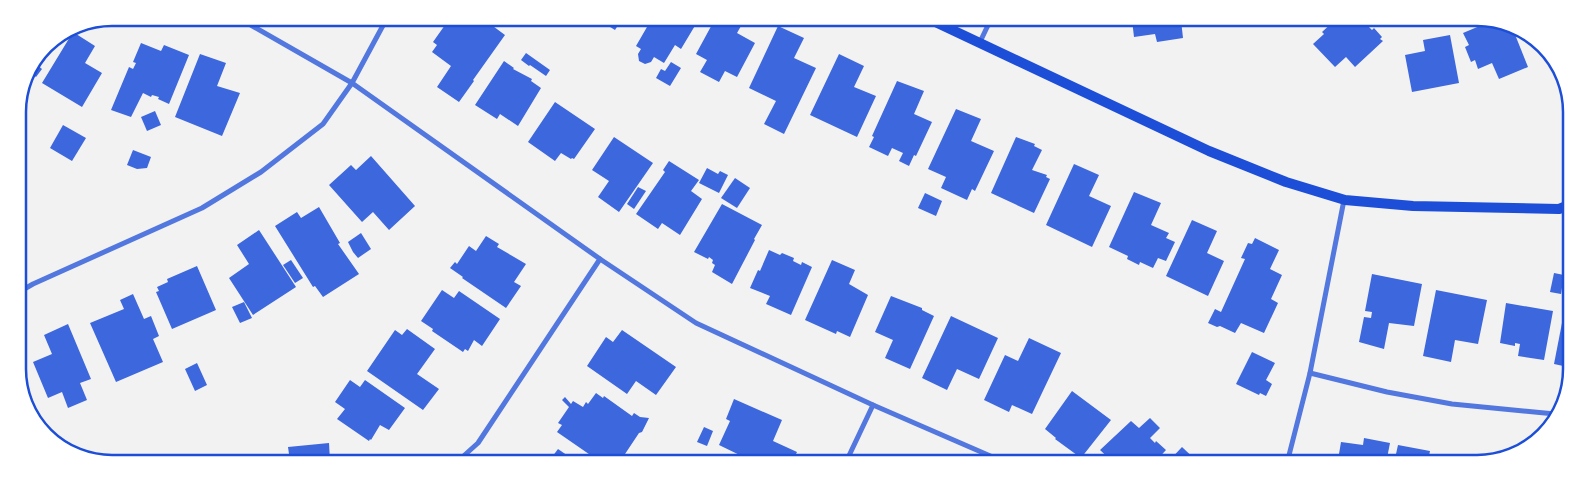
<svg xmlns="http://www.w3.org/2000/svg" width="1589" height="481" font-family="'Source Sans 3',sans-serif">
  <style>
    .building { fill: #3d67dc }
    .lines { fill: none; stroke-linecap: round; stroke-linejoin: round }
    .minor { stroke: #5277de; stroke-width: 5 }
    .secondary { stroke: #1d4ed8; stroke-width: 10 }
    .rim { fill: none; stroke: #1d4ed8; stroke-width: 2.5 }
  </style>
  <rect width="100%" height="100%" fill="#f2f2f2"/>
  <!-- building -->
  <g class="building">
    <path d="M 456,18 L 482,18 L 505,35 L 473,80 L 474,81 L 459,102 L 437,87 L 451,66 L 432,52 L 437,45 L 433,42 L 445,25 L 449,27 Z"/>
    <path d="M 597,19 L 622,19 L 615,30 Z"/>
    <path d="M 644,19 L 699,19 L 681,49 L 675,45 L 664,63 L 654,57 L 651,62 L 645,64 L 639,61 L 638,54 L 641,49 L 636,46 L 647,27 L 641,24 Z"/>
    <path d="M 715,19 L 745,19 L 737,33 L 755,43 L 737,77 L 725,71 L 719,82 L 700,72 L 707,60 L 696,54 Z"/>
    <path d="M 1132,20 L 1181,20 L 1183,38 L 1157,42 L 1155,34 L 1134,37 Z"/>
    <path d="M 1335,20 L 1372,20 L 1368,26 L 1372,30 L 1374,28 L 1382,37 L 1380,39 L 1383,41 L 1355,67 L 1346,57 L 1335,67 L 1313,44 L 1324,34 L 1322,32 Z"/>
    <path d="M 1481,21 L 1501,21 L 1512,27 L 1528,67 L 1499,79 L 1492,63 L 1478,69 L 1475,60 L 1471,62 L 1465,47 L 1469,45 L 1463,33 L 1482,25 Z"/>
    <path d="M 778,26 L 804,38 L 794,58 L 816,68 L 784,134 L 764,124 L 776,101 L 749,88 Z"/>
    <path d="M 73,32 L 95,46 L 85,63 L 102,73 L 82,107 L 42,83 Z"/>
    <path d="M 1450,35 L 1459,83 L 1412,92 L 1405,55 L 1425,51 L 1423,40 Z"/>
    <path d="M 141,43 L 161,51 L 164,45 L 189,55 L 169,104 L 158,99 L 159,97 L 152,95 L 151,97 L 143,93 L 131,117 L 111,110 L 129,67 L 133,69 L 136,63 L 133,62 Z"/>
    <path d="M 526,53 L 550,70 L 546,76 L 530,65 L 529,66 L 521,60 Z"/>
    <path d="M 200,54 L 226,63 L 217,86 L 240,93 L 222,136 L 175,117 Z"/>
    <path d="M 839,54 L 864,66 L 854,87 L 876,96 L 857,137 L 810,115 Z"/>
    <path d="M 504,61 L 514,68 L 513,69 L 532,79 L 531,81 L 541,88 L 518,126 L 500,114 L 497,119 L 475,105 Z"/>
    <path d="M 671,62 L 681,68 L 670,86 L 656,78 L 661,69 L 665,71 Z"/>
    <path d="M 37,65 L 42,69 L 36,77 L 32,74 Z"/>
    <path d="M 897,81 L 924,91 L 914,114 L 932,122 L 916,156 L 914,155 L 909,166 L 899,161 L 903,153 L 892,148 L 888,156 L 869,147 L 874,137 L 872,136 Z"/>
    <path d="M 555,102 L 595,129 L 574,159 L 572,158 L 571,159 L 561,153 L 555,161 L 528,142 Z"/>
    <path d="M 956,109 L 981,119 L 971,141 L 994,151 L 975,191 L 972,189 L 967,200 L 941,188 L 946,177 L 928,169 Z"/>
    <path d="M 155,111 L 161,125 L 147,131 L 141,117 Z"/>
    <path d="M 63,125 L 86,138 L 72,161 L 50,148 Z"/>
    <path d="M 614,137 L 653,163 L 619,212 L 598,197 L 609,181 L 592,170 Z"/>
    <path d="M 1016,137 L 1035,144 L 1034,146 L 1042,150 L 1032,170 L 1047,175 L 1046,177 L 1050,179 L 1034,213 L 991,193 Z"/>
    <path d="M 133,150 L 151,157 L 147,168 L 137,169 L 127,165 Z"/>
    <path d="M 371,156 L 415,206 L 389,230 L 373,212 L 362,222 L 329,185 L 351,165 L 356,170 Z"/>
    <path d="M 669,161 L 699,180 L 691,191 L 702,199 L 680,235 L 662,223 L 658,229 L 636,214 L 665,172 L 663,170 Z"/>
    <path d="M 1074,164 L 1099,175 L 1089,196 L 1111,206 L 1092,247 L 1046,225 Z"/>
    <path d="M 707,168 L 718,174 L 720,171 L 728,175 L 719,193 L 699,183 Z"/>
    <path d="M 735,178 L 750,188 L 737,208 L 721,198 Z"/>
    <path d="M 638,187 L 646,191 L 634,209 L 627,204 Z"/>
    <path d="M 1134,192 L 1161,203 L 1151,225 L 1169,233 L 1166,238 L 1175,242 L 1166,261 L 1158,258 L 1153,268 L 1140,262 L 1139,265 L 1127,259 L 1128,256 L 1109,247 Z"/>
    <path d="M 925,193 L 942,201 L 936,216 L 918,208 Z"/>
    <path d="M 722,204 L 762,225 L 754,239 L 755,240 L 732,284 L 712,272 L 715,265 L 712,263 L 713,260 L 709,257 L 708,259 L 694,252 Z"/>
    <path d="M 319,207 L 340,243 L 338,244 L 359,274 L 323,297 L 315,286 L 313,287 L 275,226 L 297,212 L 301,218 Z"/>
    <path d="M 1192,220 L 1217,231 L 1207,253 L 1224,261 L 1208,296 L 1166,276 Z"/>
    <path d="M 259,230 L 296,287 L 253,315 L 229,278 L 249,264 L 237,245 Z"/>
    <path d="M 361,233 L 371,249 L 358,258 L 353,252 L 348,242 Z"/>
    <path d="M 486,236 L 499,244 L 497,247 L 526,264 L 514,282 L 521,286 L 506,308 L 462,278 L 463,277 L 450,268 L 455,262 L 457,264 L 469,246 L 476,251 Z"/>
    <path d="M 1255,238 L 1279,250 L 1270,269 L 1282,275 L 1271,299 L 1278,303 L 1264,333 L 1241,323 L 1235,333 L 1220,326 L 1217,327 L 1208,323 L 1215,309 L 1221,312 L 1245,259 L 1241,258 L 1248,243 L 1252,244 Z"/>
    <path d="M 769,250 L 780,255 L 782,253 L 794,258 L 793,261 L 801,265 L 802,262 L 812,267 L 791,315 L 766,304 L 770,296 L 750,288 L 758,270 L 760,271 Z"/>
    <path d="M 291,260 L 303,278 L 295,283 L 283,265 Z"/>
    <path d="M 832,260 L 855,270 L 849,284 L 868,295 L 850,337 L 837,331 L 836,334 L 805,320 Z"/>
    <path d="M 197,266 L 216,310 L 172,329 L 156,292 L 159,291 L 157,287 L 168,282 L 167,279 Z"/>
    <path d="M 1554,273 L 1564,275 L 1561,294 L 1550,292 Z"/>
    <path d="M 1372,274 L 1422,284 L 1414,326 L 1389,323 L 1384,349 L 1359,342 L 1364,317 L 1371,318 L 1372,312 L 1365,311 Z"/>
    <path d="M 442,290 L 454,298 L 459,291 L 500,319 L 482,346 L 474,340 L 468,351 L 465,349 L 463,352 L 432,331 L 433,329 L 421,321 Z"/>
    <path d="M 1436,290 L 1487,300 L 1478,344 L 1455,340 L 1451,362 L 1423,356 Z"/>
    <path d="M 1568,292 L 1569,292 L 1568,367 L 1554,364 Z"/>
    <path d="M 133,294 L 144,319 L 151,316 L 159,336 L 153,339 L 163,362 L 116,382 L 90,323 L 124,309 L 120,300 Z"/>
    <path d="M 891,296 L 922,308 L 922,310 L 934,316 L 910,369 L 885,358 L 893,340 L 875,332 Z"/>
    <path d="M 244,302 L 252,318 L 240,323 L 232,307 Z"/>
    <path d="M 1506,303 L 1553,311 L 1544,360 L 1518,356 L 1520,344 L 1515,343 L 1515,346 L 1500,343 Z"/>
    <path d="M 951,316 L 998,338 L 979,379 L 957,369 L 947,390 L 922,378 Z"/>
    <path d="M 68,324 L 91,379 L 80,383 L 87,400 L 68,408 L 62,392 L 48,398 L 33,362 L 52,354 L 44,335 Z"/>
    <path d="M 407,329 L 435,349 L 417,374 L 439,389 L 423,410 L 367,371 L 395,330 L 402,335 Z"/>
    <path d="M 622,330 L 676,367 L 656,395 L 636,381 L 627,394 L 587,366 L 606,337 L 613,342 Z"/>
    <path d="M 1029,338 L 1061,353 L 1032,414 L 1012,405 L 1009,412 L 984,400 L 1005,355 L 1018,361 Z"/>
    <path d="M 1252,352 L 1275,363 L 1266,380 L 1272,384 L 1266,396 L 1260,393 L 1259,395 L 1236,384 Z"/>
    <path d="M 197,363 L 207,385 L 195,391 L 185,369 Z"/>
    <path d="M 350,380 L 360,387 L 365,380 L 405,408 L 389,430 L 380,425 L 371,440 L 370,439 L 369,441 L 337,419 L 345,409 L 335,402 Z"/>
    <path d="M 20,389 L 34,404 L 30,408 Z"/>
    <path d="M 1072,391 L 1111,420 L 1081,458 L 1055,439 L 1056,438 L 1045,429 Z"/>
    <path d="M 596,393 L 603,398 L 604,396 L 632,416 L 634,413 L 640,417 L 649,418 L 642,432 L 639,433 L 625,454 L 636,462 L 607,461 L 602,458 L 599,461 L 557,432 L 562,425 L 558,423 L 569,407 L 562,400 L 565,397 L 571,404 L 573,401 L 583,407 L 586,402 L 588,404 Z"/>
    <path d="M 734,399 L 782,420 L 773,441 L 797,452 L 792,462 L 764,462 L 764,460 L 759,457 L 756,462 L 754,462 L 719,445 L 730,421 L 726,419 Z"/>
    <path d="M 1150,418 L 1160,428 L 1150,438 L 1155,443 L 1156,441 L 1166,450 L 1154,463 L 1114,463 L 1100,450 L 1131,421 L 1139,428 Z"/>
    <path d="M 704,427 L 713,431 L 707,446 L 697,442 Z"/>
    <path d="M 1364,438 L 1390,443 L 1386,463 L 1339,463 L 1340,461 L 1338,460 L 1341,442 L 1363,445 Z"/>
    <path d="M 329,443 L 330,461 L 290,461 L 288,447 Z"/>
    <path d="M 1398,445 L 1430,451 L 1428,461 L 1433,463 L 1394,463 Z"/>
    <path d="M 1182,447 L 1199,463 L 1167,463 Z"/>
    <path d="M 558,449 L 574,460 L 573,461 L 549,461 Z"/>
    <path d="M 1462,457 L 1486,462 L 1461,463 Z"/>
  </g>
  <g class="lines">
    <!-- minor -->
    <g class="minor">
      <path d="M 233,18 L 249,24 L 352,83 L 600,259 L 696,323 L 873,405 L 995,458 L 1002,462"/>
      <path d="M 979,44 L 991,19"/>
      <path d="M 19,292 L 33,284 L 202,208 L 261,172 L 323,124 L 352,83 L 387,18"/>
      <path d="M 1310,373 L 1387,392 L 1452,404 L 1555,414"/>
      <path d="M 458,461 L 478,443 L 600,259"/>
      <path d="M 846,462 L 873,405"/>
      <path d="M 1287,463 L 1310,373 L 1344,200"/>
    </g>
    <!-- secondary -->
    <path class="secondary" d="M 929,19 L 1209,151 L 1286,182 L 1345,200 L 1413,206 L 1559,209 L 1569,205"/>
  </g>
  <!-- crop -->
  <path d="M0 0H1589V481H0ZM112 26H1477A86 86 0 0 1 1563 112V369A86 86 0 0 1 1477 455H112A86 86 0 0 1 26 369V112A86 86 0 0 1 112 26Z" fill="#fff" fill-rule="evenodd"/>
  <path class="rim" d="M112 26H1477A86 86 0 0 1 1563 112V369A86 86 0 0 1 1477 455H112A86 86 0 0 1 26 369V112A86 86 0 0 1 112 26Z"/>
</svg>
